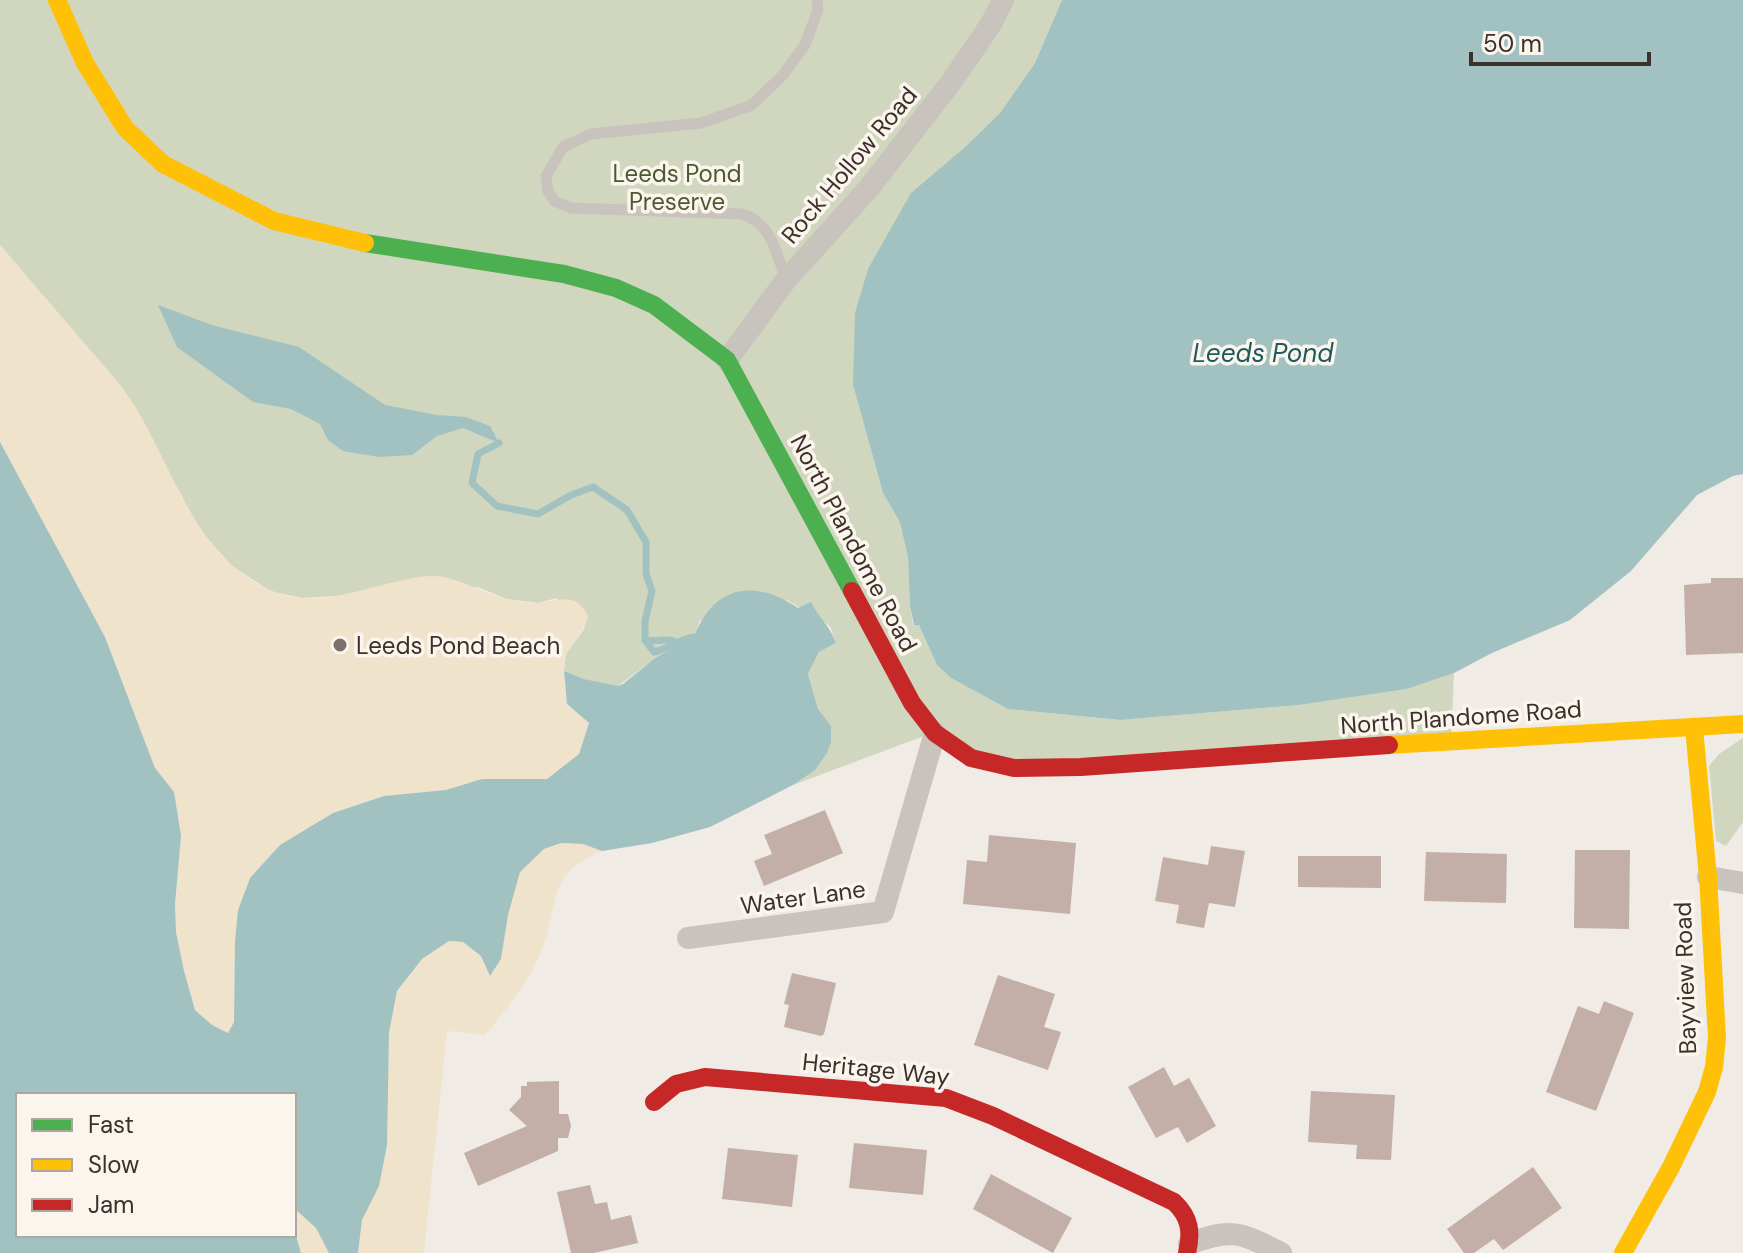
<svg xmlns="http://www.w3.org/2000/svg" width="1743" height="1253" font-family="'DM Sans',sans-serif">
  <style>
    .green { fill: #d1d6bf }
    .sand { fill: #efe3cc }
    .water { fill: #a1c2c1 }
    .lines { fill: none; stroke-linecap: round; stroke-linejoin: round }
    .stream { stroke: #a1c2c1; stroke-width: 7 }
    .building { fill: #c3afa7 }
    .lane { stroke: #c9c3be; stroke-width: 11 }
    .street { stroke: #c9c3be; stroke-width: 22 }
    .fast { stroke: #4caf50; stroke-width: 18 }
    .slow { stroke: #ffc107; stroke-width: 18 }
    .jam { stroke: #c62828; stroke-width: 18 }
    .poi-dot { fill: #7a716c; stroke: #fbf5ee; stroke-width: 3 }
    .labels { text-anchor: middle; dominant-baseline: central; stroke-width: 7; stroke-linejoin: round; paint-order: stroke }
    .street-label { font-size: 24px; fill: #3b302b; stroke: #fbf5ee }
    .park-label { font-size: 24px; fill: #4a5a2e; stroke: #fbf5ee }
    .poi-label { font-size: 24px; fill: #3b302b; stroke: #fbf5ee; text-anchor: start }
    .water-label { font-size: 26px; font-style: italic; fill: #1f5a5e; stroke: #fbf5ee }
  </style>
  <rect width="100%" height="100%" fill="#f0ebe5"/>
  <!-- green -->
  <g class="green">
    <path d="M 0,0 L 1062,0 L 1035,63 L 1000,113 L 963,149 L 853,385 L 883,493 L 900,521 L 908,558 L 910,606 L 913,625 L 919,625 L 937,665 L 951,678 L 1008,709 L 1119,720 L 1299,705 L 1407,689 L 1454,673 L 1451,740 L 1014,768 L 932,733 L 793,785 C 821,765 826,760 830,726 L 818,709 L 808,674 L 819,652 L 836,643 L 830,626 L 787,600 L 700,620 L 694,637 L 655,658 L 618,686 L 584,679 L 564,671 L 566,654 L 585,628 L 556,598 L 539,603 L 506,599 L 478,587 L 302,598 L 270,591 L 231,565 L 200,530 L 126,393 L 0,245 Z"/>
    <path d="M 1743,738 L 1743,822 L 1726,846 L 1716,841 L 1709,766 L 1719,754 Z"/>
  </g>
  <!-- sand -->
  <g class="sand">
    <path d="M 0,245 C 29,279 58,313 87,346 C 100,362 114,376 126,393 C 173,459 189,554 270,590 C 321,614 378,579 431,576 C 457,575 488,597 512,600 C 519,601 528,603 536,603 C 557,603 574,589 588,616 C 585,631 575,638 568,651 C 560,665 566,688 567,704 L 589,723 L 579,754 L 547,779 L 482,779 L 446,790 L 384,796 L 333,813 L 280,845 L 250,878 L 238,910 L 235,941 L 234,1023 L 229,1033 L 212,1025 L 195,1010 L 184,971 L 176,932 L 175,904 L 177,886 L 174,792 L 155,768 L 105,637 L 0,442 Z"/>
    <path d="M 561,843 L 584,844 L 602,851 C 543,875 561,905 541,952 C 528,984 506,1009 485,1035 L 447,1031 L 424,1253 L 358,1253 L 362,1220 L 379,1186 L 389,1033 L 397,991 L 422,959 L 449,941 L 463,942 L 481,956 L 490,975 L 501,959 L 508,915 L 520,872 L 544,849 Z"/>
    <path d="M 294,1208 L 316,1228 L 329,1253 L 301,1253 L 294,1229 Z"/>
  </g>
  <!-- water -->
  <g class="water">
    <path d="M 1062,0 L 1743,0 L 1743,474 L 1733,476 L 1697,495 L 1631,571 L 1570,620 L 1492,653 L 1454,673 L 1407,689 L 1299,705 L 1120,720 L 1008,709 L 951,678 L 937,665 L 919,625 L 914,625 L 910,606 L 908,558 L 900,522 L 883,493 L 853,385 L 855,313 L 868,269 L 911,193 L 963,149 L 1000,113 L 1035,63 Z"/>
    <path d="M 158,305 L 212,325 L 299,347 L 385,405 L 437,415 L 466,417 L 490,426 L 499,443 L 463,428 L 437,436 L 412,455 L 379,457 L 343,451 L 328,440 L 320,424 L 291,409 L 253,402 L 177,347 Z"/>
    <path d="M 0,442 L 105,637 L 155,768 L 174,792 L 181,836 L 175,904 L 176,932 L 184,971 L 195,1010 L 212,1025 L 228,1033 L 234,1022 L 235,941 L 238,910 L 250,878 L 280,845 L 333,813 L 384,796 L 446,790 L 482,779 L 547,779 L 579,754 L 589,723 L 567,704 L 564,671 L 584,679 L 618,686 L 623,684 L 655,658 L 694,637 C 713,586 754,578 798,608 L 811,602 C 819,618 830,626 836,643 L 819,652 L 808,674 L 818,709 L 831,726 L 831,742 L 827,753 L 815,770 L 793,785 L 710,827 L 652,843 L 602,851 L 583,844 L 561,843 L 544,849 L 520,872 L 508,915 L 501,959 L 490,976 L 481,956 L 463,942 L 449,941 L 422,959 L 397,991 L 389,1033 L 387,1145 L 379,1186 L 362,1220 L 358,1253 L 329,1253 L 316,1228 L 294,1208 L 294,1095 L 18,1095 L 18,1235 L 294,1235 L 294,1229 L 301,1253 L 0,1253 Z"/>
  </g>
  <g class="lines">
    <!-- stream -->
    <g class="stream">
      <path d="M 499,443 L 478,454 L 472,483 L 497,506 L 538,514 L 571,495 L 593,487 L 627,510 L 646,542 L 646,574 L 652,591 L 645,621 L 645,640 L 654,652 C 669,649 678,640 694,637"/>
      <path d="M 645,640 C 656,643 665,637 676,642"/>
    </g>
  </g>
  <!-- building -->
  <g class="building">
    <path d="M 1711,578 L 1743,578 L 1743,653 L 1686,655 L 1684,585 L 1711,583 Z"/>
    <path d="M 825,810 L 843,853 L 764,886 L 754,861 L 772,854 L 764,835 Z"/>
    <path d="M 989,835 L 1076,843 L 1070,914 L 963,904 L 967,860 L 987,862 Z"/>
    <path d="M 1211,846 L 1245,851 L 1235,907 L 1209,903 L 1204,928 L 1176,923 L 1179,905 L 1155,901 L 1163,857 L 1208,865 Z"/>
    <path d="M 1575,850 L 1630,850 L 1629,929 L 1574,928 Z"/>
    <path d="M 1426,852 L 1507,854 L 1506,903 L 1424,901 Z"/>
    <path d="M 1298,856 L 1381,856 L 1381,888 L 1298,887 Z"/>
    <path d="M 792,973 L 836,983 L 824,1034 L 821,1036 L 784,1027 L 789,1005 L 784,1004 Z"/>
    <path d="M 998,975 L 1055,994 L 1044,1027 L 1061,1032 L 1048,1070 L 974,1045 Z"/>
    <path d="M 1604,1001 L 1634,1013 L 1596,1111 L 1546,1092 L 1578,1006 L 1599,1014 Z"/>
    <path d="M 1164,1067 L 1174,1086 L 1189,1078 L 1216,1126 L 1187,1143 L 1178,1127 L 1156,1138 L 1128,1087 Z"/>
    <path d="M 559,1081 L 559,1114 L 568,1114 L 571,1126 L 568,1138 L 558,1138 L 558,1151 L 478,1186 L 464,1153 L 527,1126 L 509,1110 L 521,1097 L 521,1086 L 527,1086 L 527,1082 Z"/>
    <path d="M 1311,1091 L 1395,1095 L 1391,1160 L 1356,1159 L 1357,1145 L 1308,1142 Z"/>
    <path d="M 854,1143 L 927,1150 L 923,1195 L 849,1188 Z"/>
    <path d="M 728,1148 L 798,1155 L 792,1207 L 722,1199 Z"/>
    <path d="M 1533,1167 L 1562,1208 L 1503,1250 L 1494,1239 L 1474,1253 L 1464,1253 L 1447,1229 Z"/>
    <path d="M 991,1174 L 1072,1218 L 1053,1253 L 973,1209 Z"/>
    <path d="M 590,1185 L 595,1204 L 607,1202 L 611,1220 L 631,1215 L 638,1243 L 594,1253 L 571,1253 L 557,1192 Z"/>
  </g>
  <g class="lines">
    <!-- lane -->
    <path class="lane" d="M 786,280 C 776,253 772,223 742,214 L 571,208 L 554,201 L 548,191 L 546,176 L 563,147 L 591,134 L 701,123 L 752,105 L 783,75 L 805,45 L 818,10 L 817,0"/>
    <!-- street -->
    <g class="street">
      <path d="M 727,360 L 786,280 L 869,188 L 952,81 L 991,24 L 1003,0"/>
      <path d="M 1708,877 L 1743,883"/>
      <path d="M 688,938 L 883,912 L 935,733"/>
      <path d="M 1189,1244 C 1232,1227 1241,1233 1281,1253"/>
    </g>
    <!-- fast -->
    <path class="fast" d="M 365,243 L 564,274 L 616,288 L 654,305 L 727,360 L 852,591"/>
    <!-- slow -->
    <g class="slow">
      <path d="M 57,0 L 85,63 L 125,128 L 163,164 L 274,221 L 365,243"/>
      <path d="M 1389,745 L 1743,724"/>
      <path d="M 1623,1253 L 1671,1167 L 1707,1092 L 1714,1067 L 1717,1038 L 1708,877 L 1694,728"/>
    </g>
    <!-- jam -->
    <g class="jam">
      <path d="M 852,591 L 912,703 L 935,733 L 971,758 L 1014,768 L 1081,767 L 1389,745"/>
      <path d="M 654,1102 L 676,1084 L 705,1077 L 946,1098 L 993,1116 L 1174,1202 C 1190,1217 1192,1232 1187,1253"/>
    </g>
  </g>
  <!-- markers -->
  <circle class="poi-dot" cx="340" cy="645" r="8"/>
  <g class="labels">
    <!-- street labels -->
    <g class="street-label">
      <text transform="translate(849 165) rotate(-50)">Rock Hollow Road</text>
      <text transform="translate(854 543) rotate(62)">North Plandome Road</text>
      <text transform="translate(1461 717) rotate(-4)">North Plandome Road</text>
      <text transform="translate(803 897) rotate(-8)">Water Lane</text>
      <text transform="translate(1685 978) rotate(-92)">Bayview Road</text>
      <text transform="translate(876 1069) rotate(6)">Heritage Way</text>
    </g>
    <!-- park labels -->
    <g class="park-label">
      <text x="677" y="173">Leeds Pond<tspan x="677" dy="28">Preserve</tspan></text>
    </g>
    <!-- poi labels -->
    <g class="poi-label">
      <text x="356" y="645">Leeds Pond Beach</text>
    </g>
    <!-- water labels -->
    <g class="water-label">
      <text x="1263" y="353">Leeds Pond</text>
    </g>
  </g>
  <!-- legend -->
  <rect x="16" y="1093" width="280" height="144" fill="#fbf5ee" stroke="#aea6a0" stroke-width="2"/>
  <rect x="32" y="1119" width="40" height="12" fill="#4caf50" stroke="#aea6a0" stroke-width="2"/>
  <text x="88" y="1133" font-size="24" fill="#3b302b">Fast</text>
  <rect x="32" y="1159" width="40" height="12" fill="#ffc107" stroke="#aea6a0" stroke-width="2"/>
  <text x="88" y="1173" font-size="24" fill="#3b302b">Slow</text>
  <rect x="32" y="1199" width="40" height="12" fill="#c62828" stroke="#aea6a0" stroke-width="2"/>
  <text x="88" y="1213" font-size="24" fill="#3b302b">Jam</text>
  <!-- scale -->
  <path d="M1471 52v12h178v-12" fill="none" stroke="#3b302b" stroke-width="4"/>
  <text x="1483" y="52" font-size="24" fill="#3b302b" stroke="#fbf5ee" stroke-width="6" paint-order="stroke">50 m</text>
</svg>
